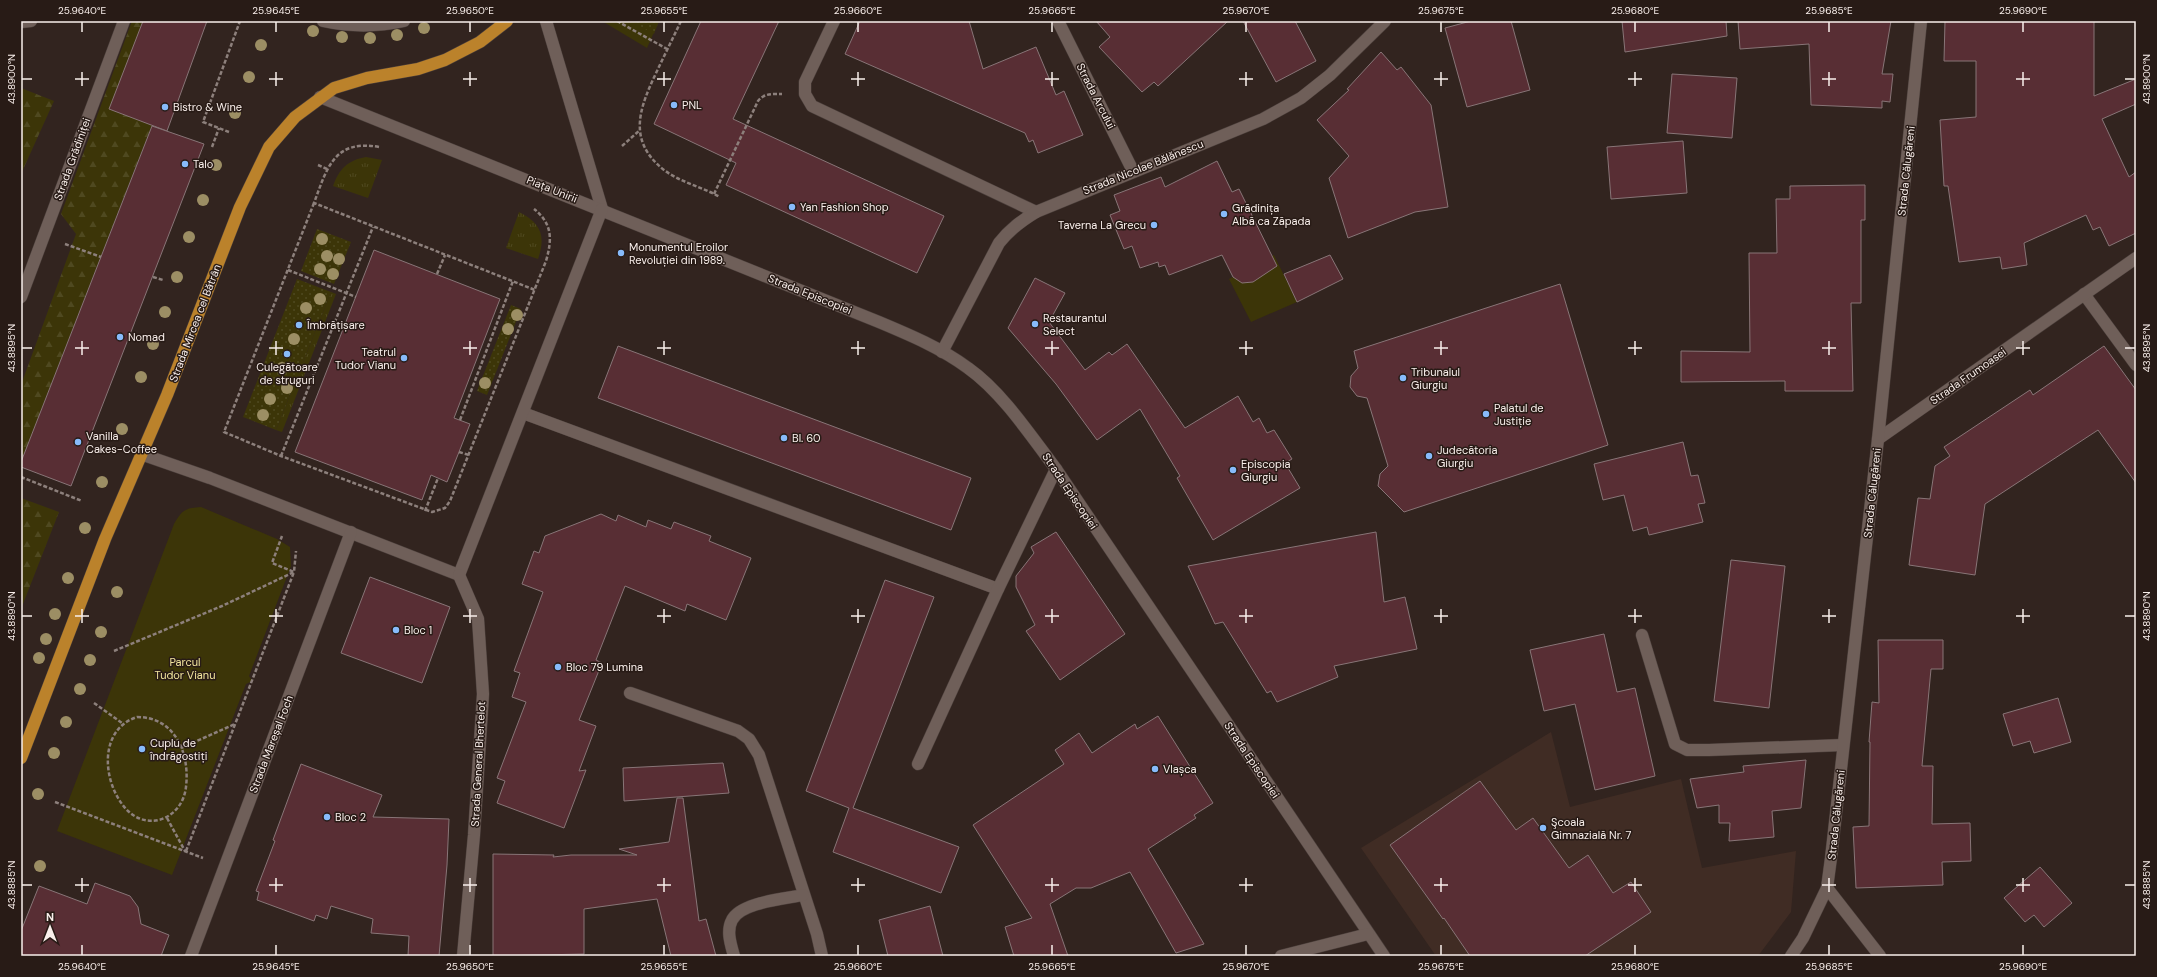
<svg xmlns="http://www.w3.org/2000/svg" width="2157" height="977" font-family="'DM Sans',sans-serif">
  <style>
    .built { fill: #402c24 }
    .grass { fill: url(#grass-tufts) }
    .forest { fill: url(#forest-firs) }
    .park { fill: #3c3508 }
    .garden { fill: url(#garden-dots) }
    .building { fill: #582e34; stroke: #887577 }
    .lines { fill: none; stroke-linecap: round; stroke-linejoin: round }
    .minor-casing { stroke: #4b3f3b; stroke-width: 13 }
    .major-casing { stroke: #4b3f3b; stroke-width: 13 }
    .path { stroke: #8d807c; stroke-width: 2.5; stroke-dasharray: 4 2; stroke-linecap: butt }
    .minor { stroke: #6f5f59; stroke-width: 12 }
    .major { stroke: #bb822b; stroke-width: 12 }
    .tree { fill: #9c8e64 }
    .ticks { fill: none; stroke: #f9efeb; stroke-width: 1.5 }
    .poi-dot { fill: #87bbfb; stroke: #281b16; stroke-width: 1.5 }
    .labels { text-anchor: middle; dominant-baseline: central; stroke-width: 3; stroke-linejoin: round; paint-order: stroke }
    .street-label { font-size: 11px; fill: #f9efeb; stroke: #281b16 }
    .poi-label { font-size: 11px; fill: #f9efeb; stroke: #281b16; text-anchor: start }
    .park-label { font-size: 11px; fill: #f2e59d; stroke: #281b16 }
    .neatline { fill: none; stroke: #f9efeb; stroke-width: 1.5 }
    .ticks-label { font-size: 10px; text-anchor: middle; fill: #f9efeb }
  </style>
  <defs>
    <pattern id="grass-tufts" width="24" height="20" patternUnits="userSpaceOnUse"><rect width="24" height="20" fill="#3c3508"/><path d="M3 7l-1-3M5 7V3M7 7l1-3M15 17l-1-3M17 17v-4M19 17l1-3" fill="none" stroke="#4f4920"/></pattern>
    <pattern id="forest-firs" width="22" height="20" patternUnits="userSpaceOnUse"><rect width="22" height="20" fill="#3c3508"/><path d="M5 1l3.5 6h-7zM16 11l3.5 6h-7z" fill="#4f4920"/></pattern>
    <pattern id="garden-dots" width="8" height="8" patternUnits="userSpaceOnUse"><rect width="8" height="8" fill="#3c3508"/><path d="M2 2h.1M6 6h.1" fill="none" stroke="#4f4920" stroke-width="1.8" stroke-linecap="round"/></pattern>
  </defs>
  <rect width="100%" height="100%" fill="#32241f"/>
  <!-- built -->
  <path class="built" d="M 1551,732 L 1570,807 L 1681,779 L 1702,868 L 1796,851 L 1791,912 L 1758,956 L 1436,956 L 1361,848 Z"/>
  <!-- grass -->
  <g class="grass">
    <path d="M 366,157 L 382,160 L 368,198 L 333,186 C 339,169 348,160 366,157 Z"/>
    <path d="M 519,212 C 541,223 546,236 538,259 L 506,248 Z"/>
    <path d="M 331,292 L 336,294 L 282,432 L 276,430 Z"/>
  </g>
  <!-- forest -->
  <g class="forest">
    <path d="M 132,21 L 143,21 L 152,125 L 21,462 L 21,385 L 76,234 L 61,214 Z"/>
    <path d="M 21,88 L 54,101 L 21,174 Z"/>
    <path d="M 21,498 L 59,512 L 21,609 Z"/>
  </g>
  <!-- park -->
  <g class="park">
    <path d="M 602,21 L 659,21 L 647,48 Z"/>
    <path d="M 1274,255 L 1297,302 L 1251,322 L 1229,279 L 1233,277 C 1244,284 1250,284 1261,276 L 1261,262 Z"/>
    <path d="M 201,507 L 277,539 L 290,547 L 291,566 L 249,676 L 252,681 L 246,684 L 172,875 L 57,831 L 174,524 C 182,510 185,508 201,507 Z"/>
  </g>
  <!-- garden -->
  <g class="garden">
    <path d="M 631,21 L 659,21 L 654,34 Z"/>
    <path d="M 317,229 L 351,242 L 334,284 L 301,271 Z"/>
    <path d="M 297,279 L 331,292 L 276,430 L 243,417 Z"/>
    <path d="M 511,305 L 521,309 L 487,395 L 477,391 Z"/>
  </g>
  <!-- building -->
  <g class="building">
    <path d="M 143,21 L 207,21 L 167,131 L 109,109 Z"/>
    <path d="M 701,21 L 779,21 L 733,119 L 944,216 L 917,273 L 726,185 L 736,163 L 654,124 Z"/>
    <path d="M 860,21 L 969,21 L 983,69 L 1036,47 L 1056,95 L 1064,91 L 1083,135 L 1038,153 L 1033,140 L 1029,142 L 1025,133 L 845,54 Z"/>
    <path d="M 1096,21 L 1228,21 L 1158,86 L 1154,82 L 1142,92 L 1099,47 L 1110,37 Z"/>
    <path d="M 1243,21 L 1295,21 L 1316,61 L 1276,82 Z"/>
    <path d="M 1471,21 L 1511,21 L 1530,90 L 1467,107 L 1445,28 Z"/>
    <path d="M 1622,21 L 1726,21 L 1727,36 L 1625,52 Z"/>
    <path d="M 1738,21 L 1891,21 L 1882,74 L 1893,74 L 1890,102 L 1882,101 L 1882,108 L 1811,105 L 1809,44 L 1740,49 Z"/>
    <path d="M 1945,21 L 2094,21 L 2094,96 L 2136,79 L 2136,104 L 2102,119 L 2129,177 L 2136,172 L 2136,233 L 2109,246 L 2100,227 L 2093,230 L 2086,215 L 2024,243 L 2027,265 L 2002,269 L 2000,257 L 1959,262 L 1948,186 L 1944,186 L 1940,120 L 1976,117 L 1976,61 L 1944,61 Z"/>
    <path d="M 1381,52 L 1397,70 L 1401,67 L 1431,105 L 1448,207 L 1415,212 L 1348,238 L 1329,178 L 1349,156 L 1317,120 L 1349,90 L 1347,89 Z"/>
    <path d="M 1672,74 L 1737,78 L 1732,138 L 1667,133 Z"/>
    <path d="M 152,126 L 204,144 L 71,486 L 21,467 L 21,462 Z"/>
    <path d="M 1683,141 L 1687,193 L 1611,199 L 1607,147 Z"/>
    <path d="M 1217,161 L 1232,192 L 1239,189 L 1277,266 L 1253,282 L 1242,283 L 1233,277 L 1222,255 L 1169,275 L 1165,265 L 1159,267 L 1158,262 L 1140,268 L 1132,246 L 1124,249 L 1110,215 L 1120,211 L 1114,195 L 1161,177 L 1165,187 Z"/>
    <path d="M 1865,185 L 1865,220 L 1861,220 L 1861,303 L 1851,303 L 1853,391 L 1785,391 L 1785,381 L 1681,382 L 1681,351 L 1750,352 L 1749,253 L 1777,253 L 1776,199 L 1790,199 L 1790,186 Z"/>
    <path d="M 374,250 L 500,299 L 454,418 L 470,424 L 459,452 L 447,482 L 431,475 L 422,500 L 295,452 Z"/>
    <path d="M 1330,255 L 1343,279 L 1297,302 L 1284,274 Z"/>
    <path d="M 1035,278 L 1065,293 L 1049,322 L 1085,370 L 1109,352 L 1112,355 L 1127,344 L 1185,428 L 1238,396 L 1253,422 L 1259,418 L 1267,433 L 1274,430 L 1292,459 L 1285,463 L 1300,488 L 1213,540 L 1177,478 L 1180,476 L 1140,409 L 1097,440 L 1056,384 L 1008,328 Z"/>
    <path d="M 1560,284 L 1608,445 L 1404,512 L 1378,486 L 1380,474 L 1388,466 L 1367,398 L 1357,396 L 1350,387 L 1351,376 L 1358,368 L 1354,351 Z"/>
    <path d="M 618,346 L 971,478 L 951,530 L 598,398 Z"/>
    <path d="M 2104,346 L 2136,390 L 2136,483 L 2098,430 L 1985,504 L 1975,575 L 1909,565 L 1918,498 L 1930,499 L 1935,466 L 1950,456 L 1944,447 L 2030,390 L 2033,395 Z"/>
    <path d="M 1683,442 L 1691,476 L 1698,475 L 1705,503 L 1698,504 L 1703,522 L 1649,535 L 1647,527 L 1633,531 L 1624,495 L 1603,500 L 1594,464 Z"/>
    <path d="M 601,514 L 616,521 L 618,515 L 646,527 L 648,520 L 671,529 L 674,522 L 711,536 L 709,541 L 751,558 L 726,620 L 687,604 L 685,611 L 625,586 L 596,660 L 602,663 L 579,720 L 596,726 L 579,771 L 586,770 L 564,828 L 497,803 L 505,781 L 497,778 L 526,702 L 512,697 L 520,673 L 514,671 L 543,592 L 522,584 L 534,551 L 539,553 L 545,536 Z"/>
    <path d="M 1056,532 L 1125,634 L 1060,680 L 1026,631 L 1035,625 L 1016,587 L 1016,576 L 1034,553 L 1031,547 Z"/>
    <path d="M 1376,532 L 1384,602 L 1405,597 L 1417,649 L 1334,666 L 1338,677 L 1277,702 L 1271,691 L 1267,693 L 1223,622 L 1215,624 L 1188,566 Z"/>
    <path d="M 1731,560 L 1785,566 L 1769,708 L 1714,701 Z"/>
    <path d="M 370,577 L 450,607 L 422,683 L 341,653 Z"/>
    <path d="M 885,580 L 934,597 L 853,808 L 959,847 L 941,893 L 833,852 L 849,808 L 806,791 Z"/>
    <path d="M 1604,634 L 1617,692 L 1635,688 L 1655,776 L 1595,790 L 1575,704 L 1544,711 L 1530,650 Z"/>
    <path d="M 1878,640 L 1943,640 L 1943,669 L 1931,669 L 1922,766 L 1933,766 L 1932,824 L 1970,823 L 1971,861 L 1942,862 L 1943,885 L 1856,888 L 1853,827 L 1869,826 L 1870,742 L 1869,742 L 1872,702 L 1879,703 Z"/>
    <path d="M 2058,698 L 2071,742 L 2034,753 L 2030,741 L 2013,746 L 2003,714 Z"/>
    <path d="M 1158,716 L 1213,803 L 1194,815 L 1196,818 L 1148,849 L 1204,944 L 1176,953 L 1130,872 L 1091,888 L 1076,888 L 1050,904 L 1068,956 L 1014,956 L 1005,927 L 1032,918 L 973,825 L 1064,764 L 1055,750 L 1079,733 L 1092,753 L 1135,724 L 1137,729 Z"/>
    <path d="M 1806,760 L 1801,808 L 1772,811 L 1774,837 L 1729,841 L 1730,823 L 1719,823 L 1719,805 L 1697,808 L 1690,779 L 1744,772 L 1743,766 Z"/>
    <path d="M 723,763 L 729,793 L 624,801 L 623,768 Z"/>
    <path d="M 301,764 L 382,795 L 373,817 L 449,819 L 447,865 L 439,956 L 408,956 L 409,936 L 371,933 L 373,919 L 331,906 L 327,919 L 316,915 L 314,921 L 257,900 L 259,892 L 256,891 L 275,841 L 273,840 Z"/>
    <path d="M 1480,781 L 1516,830 L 1533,818 L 1569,868 L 1588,855 L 1613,893 L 1631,882 L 1651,912 L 1585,956 L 1470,956 L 1444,918 L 1443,919 L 1390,845 Z"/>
    <path d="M 677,798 L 683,798 L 699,921 L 706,919 L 716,956 L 671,956 L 657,899 L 584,909 L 584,954 L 493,956 L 493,854 L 554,855 L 553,857 L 571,855 L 637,855 L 619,849 L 669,842 Z"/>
    <path d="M 2040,867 L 2072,903 L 2044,927 L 2034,915 L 2025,922 L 2004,898 Z"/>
    <path d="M 95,883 L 130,896 L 138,907 L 141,924 L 169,935 L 161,956 L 21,956 L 21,931 L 39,886 L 87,904 Z"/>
    <path d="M 930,906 L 943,956 L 888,956 L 879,920 Z"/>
  </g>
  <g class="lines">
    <defs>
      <g id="minor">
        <path d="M 323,21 C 350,27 377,27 404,21"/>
        <path d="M 546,21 L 602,209"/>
        <path d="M 834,21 L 805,82 L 805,94 L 812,106 L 1036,212"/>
        <path d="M 1058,21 L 1133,171"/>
        <path d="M 21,22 L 31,21"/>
        <path d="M 320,97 L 879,322 C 910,335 941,348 968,368 C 1002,392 1031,436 1056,469 L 1384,956"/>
        <path d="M 2084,294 L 2136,365"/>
        <path d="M 21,297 L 124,21"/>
        <path d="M 942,352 L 999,243 C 1010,229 1021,221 1036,212 L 1263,119 L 1301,98 L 1330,75 L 1385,21"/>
        <path d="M 523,413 L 998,589"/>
        <path d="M 1878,439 L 2136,258"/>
        <path d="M 141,454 L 210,478 L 459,575"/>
        <path d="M 459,575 L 602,209"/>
        <path d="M 459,575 L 478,619 L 483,694 L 474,835 L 463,956"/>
        <path d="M 1642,635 L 1675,744 L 1687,750 L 1709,750 L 1843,745"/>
        <path d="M 630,693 L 738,731 L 749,739 L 759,755 L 817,934 L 822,956"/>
        <path d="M 918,764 L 998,589 L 1056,469"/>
        <path d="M 1827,888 L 1880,956"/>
        <path d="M 191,956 L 351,532"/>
        <path d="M 734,956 C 731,945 726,931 732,920 C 741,902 785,899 803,895"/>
        <path d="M 1281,956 L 1368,934"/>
        <path d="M 1791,956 L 1803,938 L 1827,888 L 1831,858 L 1878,439 L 1921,21"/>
      </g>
      <path id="major" d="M 21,758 L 105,539 L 167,395 L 240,207 L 269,147 L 295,117 L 334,88 L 367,78 L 418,69 L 445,60 L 480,42 L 507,21"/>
    </defs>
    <!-- minor casing -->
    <use href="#minor" class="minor-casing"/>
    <!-- major casing -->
    <use href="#major" class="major-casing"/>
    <!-- path -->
    <g class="path">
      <path d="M 617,21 L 667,49"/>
      <path d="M 681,21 C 673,38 665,54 657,71 C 640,107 626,140 664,170 C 680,182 702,187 720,197"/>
      <path d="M 229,132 L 203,122 L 240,21"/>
      <path d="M 622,146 L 640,130"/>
      <path d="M 212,147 L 219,128"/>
      <path d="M 379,147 C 334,139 327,168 314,203 L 535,290"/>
      <path d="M 318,165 L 327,169"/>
      <path d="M 714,194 L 758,101 C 764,93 773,94 782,94"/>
      <path d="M 314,203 L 224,432 L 281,456 L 432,512 L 445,508 L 450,501 L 546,261 C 552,240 553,224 534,209"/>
      <path d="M 65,244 L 101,257"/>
      <path d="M 288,270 L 356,297"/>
      <path d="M 437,274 L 445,255"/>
      <path d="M 153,277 L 163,280"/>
      <path d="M 460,420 L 513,281"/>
      <path d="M 459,452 L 469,455"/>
      <path d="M 281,456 L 373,227"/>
      <path d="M 21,477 L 82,501"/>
      <path d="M 425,511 L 438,478"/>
      <path d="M 114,651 L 222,606 L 294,572 L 296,551"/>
      <path d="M 94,703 L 122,723"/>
      <path d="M 137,717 C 175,717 190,753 186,787 C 182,821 143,834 122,804 C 102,777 100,729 137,717 Z"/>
      <path d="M 181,748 L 235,724"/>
      <path d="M 55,802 L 203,858"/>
      <path d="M 167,818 L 185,851"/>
      <path d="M 186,851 L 294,572 L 272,563 L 282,536"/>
    </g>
    <!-- minor -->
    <use href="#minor" class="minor"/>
    <!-- major -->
    <use href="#major" class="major"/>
  </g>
  <!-- trees -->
  <g class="tree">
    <circle cx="424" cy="28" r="6"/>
    <circle cx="313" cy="31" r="6"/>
    <circle cx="397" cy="35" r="6"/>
    <circle cx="342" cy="37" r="6"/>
    <circle cx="370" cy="38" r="6"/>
    <circle cx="261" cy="45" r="6"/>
    <circle cx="249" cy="77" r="6"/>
    <circle cx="235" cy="113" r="6"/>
    <circle cx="216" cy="165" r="6"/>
    <circle cx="203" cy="200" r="6"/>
    <circle cx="189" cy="237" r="6"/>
    <circle cx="322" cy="239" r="6"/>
    <circle cx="327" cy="256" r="6"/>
    <circle cx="339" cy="259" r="6"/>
    <circle cx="320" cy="269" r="6"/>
    <circle cx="333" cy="274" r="6"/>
    <circle cx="177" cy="277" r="6"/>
    <circle cx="320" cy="299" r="6"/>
    <circle cx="306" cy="308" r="6"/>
    <circle cx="165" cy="312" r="6"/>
    <circle cx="517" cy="315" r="6"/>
    <circle cx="508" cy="329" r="6"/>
    <circle cx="294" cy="339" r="6"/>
    <circle cx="153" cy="344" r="6"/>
    <circle cx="282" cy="368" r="6"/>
    <circle cx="141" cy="377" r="6"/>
    <circle cx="485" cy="383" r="6"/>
    <circle cx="287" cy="388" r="6"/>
    <circle cx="270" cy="399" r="6"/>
    <circle cx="263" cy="415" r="6"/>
    <circle cx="122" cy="429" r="6"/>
    <circle cx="102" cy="482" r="6"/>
    <circle cx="85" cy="528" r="6"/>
    <circle cx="68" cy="578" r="6"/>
    <circle cx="117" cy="592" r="6"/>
    <circle cx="55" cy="614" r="6"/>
    <circle cx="101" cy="632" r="6"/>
    <circle cx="46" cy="639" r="6"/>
    <circle cx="39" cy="658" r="6"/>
    <circle cx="90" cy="660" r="6"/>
    <circle cx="80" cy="689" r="6"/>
    <circle cx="66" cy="722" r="6"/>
    <circle cx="54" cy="753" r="6"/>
    <circle cx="38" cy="794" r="6"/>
    <circle cx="40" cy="866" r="6"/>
  </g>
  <!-- ticks -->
  <path class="ticks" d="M 82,22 L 82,32M 276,22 L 276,32M 470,22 L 470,32M 664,22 L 664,32M 858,22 L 858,32M 1052,22 L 1052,32M 1246,22 L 1246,32M 1441,22 L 1441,32M 1635,22 L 1635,32M 1829,22 L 1829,32M 2023,22 L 2023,32M 82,72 L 82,86M 276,72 L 276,86M 470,72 L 470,86M 664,72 L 664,86M 858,72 L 858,86M 1052,72 L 1052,86M 1246,72 L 1246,86M 1441,72 L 1441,86M 1635,72 L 1635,86M 1829,72 L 1829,86M 2023,72 L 2023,86M 22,79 L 32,79M 75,79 L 89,79M 269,79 L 283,79M 463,79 L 477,79M 657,79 L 671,79M 851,79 L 865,79M 1045,79 L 1059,79M 1239,79 L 1253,79M 1434,79 L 1448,79M 1628,79 L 1642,79M 1822,79 L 1836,79M 2016,79 L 2030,79M 2125,79 L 2135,79M 82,341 L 82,355M 276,341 L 276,355M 470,341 L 470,355M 664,341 L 664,355M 858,341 L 858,355M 1052,341 L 1052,355M 1246,341 L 1246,355M 1441,341 L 1441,355M 1635,341 L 1635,355M 1829,341 L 1829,355M 2023,341 L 2023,355M 22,348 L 32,348M 75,348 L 89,348M 269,348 L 283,348M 463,348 L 477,348M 657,348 L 671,348M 851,348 L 865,348M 1045,348 L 1059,348M 1239,348 L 1253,348M 1434,348 L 1448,348M 1628,348 L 1642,348M 1822,348 L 1836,348M 2016,348 L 2030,348M 2125,348 L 2135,348M 82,609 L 82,623M 276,609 L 276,623M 470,609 L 470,623M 664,609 L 664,623M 858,609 L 858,623M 1052,609 L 1052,623M 1246,609 L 1246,623M 1441,609 L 1441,623M 1635,609 L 1635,623M 1829,609 L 1829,623M 2023,609 L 2023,623M 22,616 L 32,616M 75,616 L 89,616M 269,616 L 283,616M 463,616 L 477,616M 657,616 L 671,616M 851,616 L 865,616M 1045,616 L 1059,616M 1239,616 L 1253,616M 1434,616 L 1448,616M 1628,616 L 1642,616M 1822,616 L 1836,616M 2016,616 L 2030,616M 2125,616 L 2135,616M 82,878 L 82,892M 276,878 L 276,892M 470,878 L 470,892M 664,878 L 664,892M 858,878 L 858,892M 1052,878 L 1052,892M 1246,878 L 1246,892M 1441,878 L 1441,892M 1635,878 L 1635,892M 1829,878 L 1829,892M 2023,878 L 2023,892M 22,885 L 32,885M 75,885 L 89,885M 269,885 L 283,885M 463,885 L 477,885M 657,885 L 671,885M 851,885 L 865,885M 1045,885 L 1059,885M 1239,885 L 1253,885M 1434,885 L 1448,885M 1628,885 L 1642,885M 1822,885 L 1836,885M 2016,885 L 2030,885M 2125,885 L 2135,885M 82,945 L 82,955M 276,945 L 276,955M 470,945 L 470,955M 664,945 L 664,955M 858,945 L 858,955M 1052,945 L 1052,955M 1246,945 L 1246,955M 1441,945 L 1441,955M 1635,945 L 1635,955M 1829,945 L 1829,955M 2023,945 L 2023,955"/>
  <!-- markers -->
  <g class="poi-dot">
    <circle cx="674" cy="105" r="4"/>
    <circle cx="165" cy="107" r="4"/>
    <circle cx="185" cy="164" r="4"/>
    <circle cx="792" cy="207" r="4"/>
    <circle cx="1224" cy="214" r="4"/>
    <circle cx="1154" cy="225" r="4"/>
    <circle cx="621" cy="253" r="4"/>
    <circle cx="1035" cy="324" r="4"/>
    <circle cx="299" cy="325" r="4"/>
    <circle cx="120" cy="337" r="4"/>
    <circle cx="287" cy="354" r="4"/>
    <circle cx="404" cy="358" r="4"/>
    <circle cx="1403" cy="378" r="4"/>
    <circle cx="1486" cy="414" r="4"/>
    <circle cx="784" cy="438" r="4"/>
    <circle cx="78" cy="442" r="4"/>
    <circle cx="1429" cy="456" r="4"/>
    <circle cx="1233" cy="470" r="4"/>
    <circle cx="396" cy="630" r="4"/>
    <circle cx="558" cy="667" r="4"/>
    <circle cx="142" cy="749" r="4"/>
    <circle cx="1155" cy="769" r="4"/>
    <circle cx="327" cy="817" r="4"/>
    <circle cx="1543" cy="828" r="4"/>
  </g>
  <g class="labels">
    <!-- street labels -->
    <g class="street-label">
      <text transform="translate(1096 96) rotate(63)">Strada Arcului</text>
      <text transform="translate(72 159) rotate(-70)">Strada Grădiniței</text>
      <text transform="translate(1143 167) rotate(-22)">Strada Nicolae Bălănescu</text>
      <text transform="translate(1906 171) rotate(-84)">Strada Călugăreni</text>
      <text transform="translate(552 189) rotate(22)">Piața Unirii</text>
      <text transform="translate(810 294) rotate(22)">Strada Episcopiei</text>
      <text transform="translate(195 323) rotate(-69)">Strada Mircea cel Bătrân</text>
      <text transform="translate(1968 376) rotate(-35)">Strada Frumoasei</text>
      <text transform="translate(1070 491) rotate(56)">Strada Episcopiei</text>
      <text transform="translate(1872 493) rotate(-84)">Strada Călugăreni</text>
      <text transform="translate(271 744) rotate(-69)">Strada Mareșal Foch</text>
      <text transform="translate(1252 760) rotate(56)">Strada Episcopiei</text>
      <text transform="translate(478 764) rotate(-87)">Strada General Bhertelot</text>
      <text transform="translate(1836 815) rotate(-84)">Strada Călugăreni</text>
    </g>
    <!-- poi labels -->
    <g class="poi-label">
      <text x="682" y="105">PNL</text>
      <text x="173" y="107">Bistro &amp; Wine</text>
      <text x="193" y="164">Talo</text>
      <text x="800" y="207">Yan Fashion Shop</text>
      <text x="1232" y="208">Grădinița<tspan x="1232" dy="13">Albă ca Zăpada</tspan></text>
      <text x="1146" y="225" text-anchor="end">Taverna La Grecu</text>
      <text x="629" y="247">Monumentul Eroilor<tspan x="629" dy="13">Revoluției din 1989.</tspan></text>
      <text x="1043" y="318">Restaurantul<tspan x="1043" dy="13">Select</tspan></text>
      <text x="307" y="325">Îmbrățișare</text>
      <text x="128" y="337">Nomad</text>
      <text x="396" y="352" text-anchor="end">Teatrul<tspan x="396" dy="13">Tudor Vianu</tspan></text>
      <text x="287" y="367" text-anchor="middle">Culegătoare<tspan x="287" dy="13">de struguri</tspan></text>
      <text x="1411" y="372">Tribunalul<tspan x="1411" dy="13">Giurgiu</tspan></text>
      <text x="1494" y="408">Palatul de<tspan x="1494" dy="13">Justiție</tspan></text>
      <text x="86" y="436">Vanilla<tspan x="86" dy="13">Cakes-Coffee</tspan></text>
      <text x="792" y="438">Bl. 60</text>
      <text x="1437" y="450">Judecătoria<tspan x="1437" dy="13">Giurgiu</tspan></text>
      <text x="1241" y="464">Episcopia<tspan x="1241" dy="13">Giurgiu</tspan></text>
      <text x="404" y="630">Bloc 1</text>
      <text x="566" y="667">Bloc 79 Lumina</text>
      <text x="150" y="743">Cuplu de<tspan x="150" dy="13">îndrăgostiți</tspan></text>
      <text x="1163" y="769">Vlașca</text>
      <text x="335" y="817">Bloc 2</text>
      <text x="1551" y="822">Şcoala<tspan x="1551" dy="13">Gimnazială Nr. 7</tspan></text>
    </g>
    <!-- park labels -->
    <g class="park-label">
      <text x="185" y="662">Parcul<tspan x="185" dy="13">Tudor Vianu</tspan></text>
    </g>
  </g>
  <!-- border -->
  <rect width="2157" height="977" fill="none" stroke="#281b16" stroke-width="44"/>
  <!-- north arrow -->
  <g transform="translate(50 927)" stroke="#281b16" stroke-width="3" paint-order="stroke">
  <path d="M0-3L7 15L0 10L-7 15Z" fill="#f9efeb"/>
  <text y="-6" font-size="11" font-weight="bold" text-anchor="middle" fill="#f9efeb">N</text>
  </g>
  <rect x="22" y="22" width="2113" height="933" class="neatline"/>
  <g class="ticks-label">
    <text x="82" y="14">25.9640°E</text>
    <text x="276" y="14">25.9645°E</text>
    <text x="470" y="14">25.9650°E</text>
    <text x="664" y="14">25.9655°E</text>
    <text x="858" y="14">25.9660°E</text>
    <text x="1052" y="14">25.9665°E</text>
    <text x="1246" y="14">25.9670°E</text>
    <text x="1441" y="14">25.9675°E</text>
    <text x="1635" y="14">25.9680°E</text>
    <text x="1829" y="14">25.9685°E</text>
    <text x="2023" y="14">25.9690°E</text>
    <text transform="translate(11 79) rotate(-90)" y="4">43.8900°N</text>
    <text transform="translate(2146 79) rotate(-90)" y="4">43.8900°N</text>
    <text transform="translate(11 348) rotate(-90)" y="4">43.8895°N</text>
    <text transform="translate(2146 348) rotate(-90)" y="4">43.8895°N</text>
    <text transform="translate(11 616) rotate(-90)" y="4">43.8890°N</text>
    <text transform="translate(2146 616) rotate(-90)" y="4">43.8890°N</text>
    <text transform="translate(11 885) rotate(-90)" y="4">43.8885°N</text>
    <text transform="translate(2146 885) rotate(-90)" y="4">43.8885°N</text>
    <text x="82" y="970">25.9640°E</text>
    <text x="276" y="970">25.9645°E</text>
    <text x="470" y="970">25.9650°E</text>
    <text x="664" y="970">25.9655°E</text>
    <text x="858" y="970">25.9660°E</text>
    <text x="1052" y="970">25.9665°E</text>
    <text x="1246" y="970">25.9670°E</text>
    <text x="1441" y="970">25.9675°E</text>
    <text x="1635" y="970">25.9680°E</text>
    <text x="1829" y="970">25.9685°E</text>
    <text x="2023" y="970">25.9690°E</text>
  </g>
</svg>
